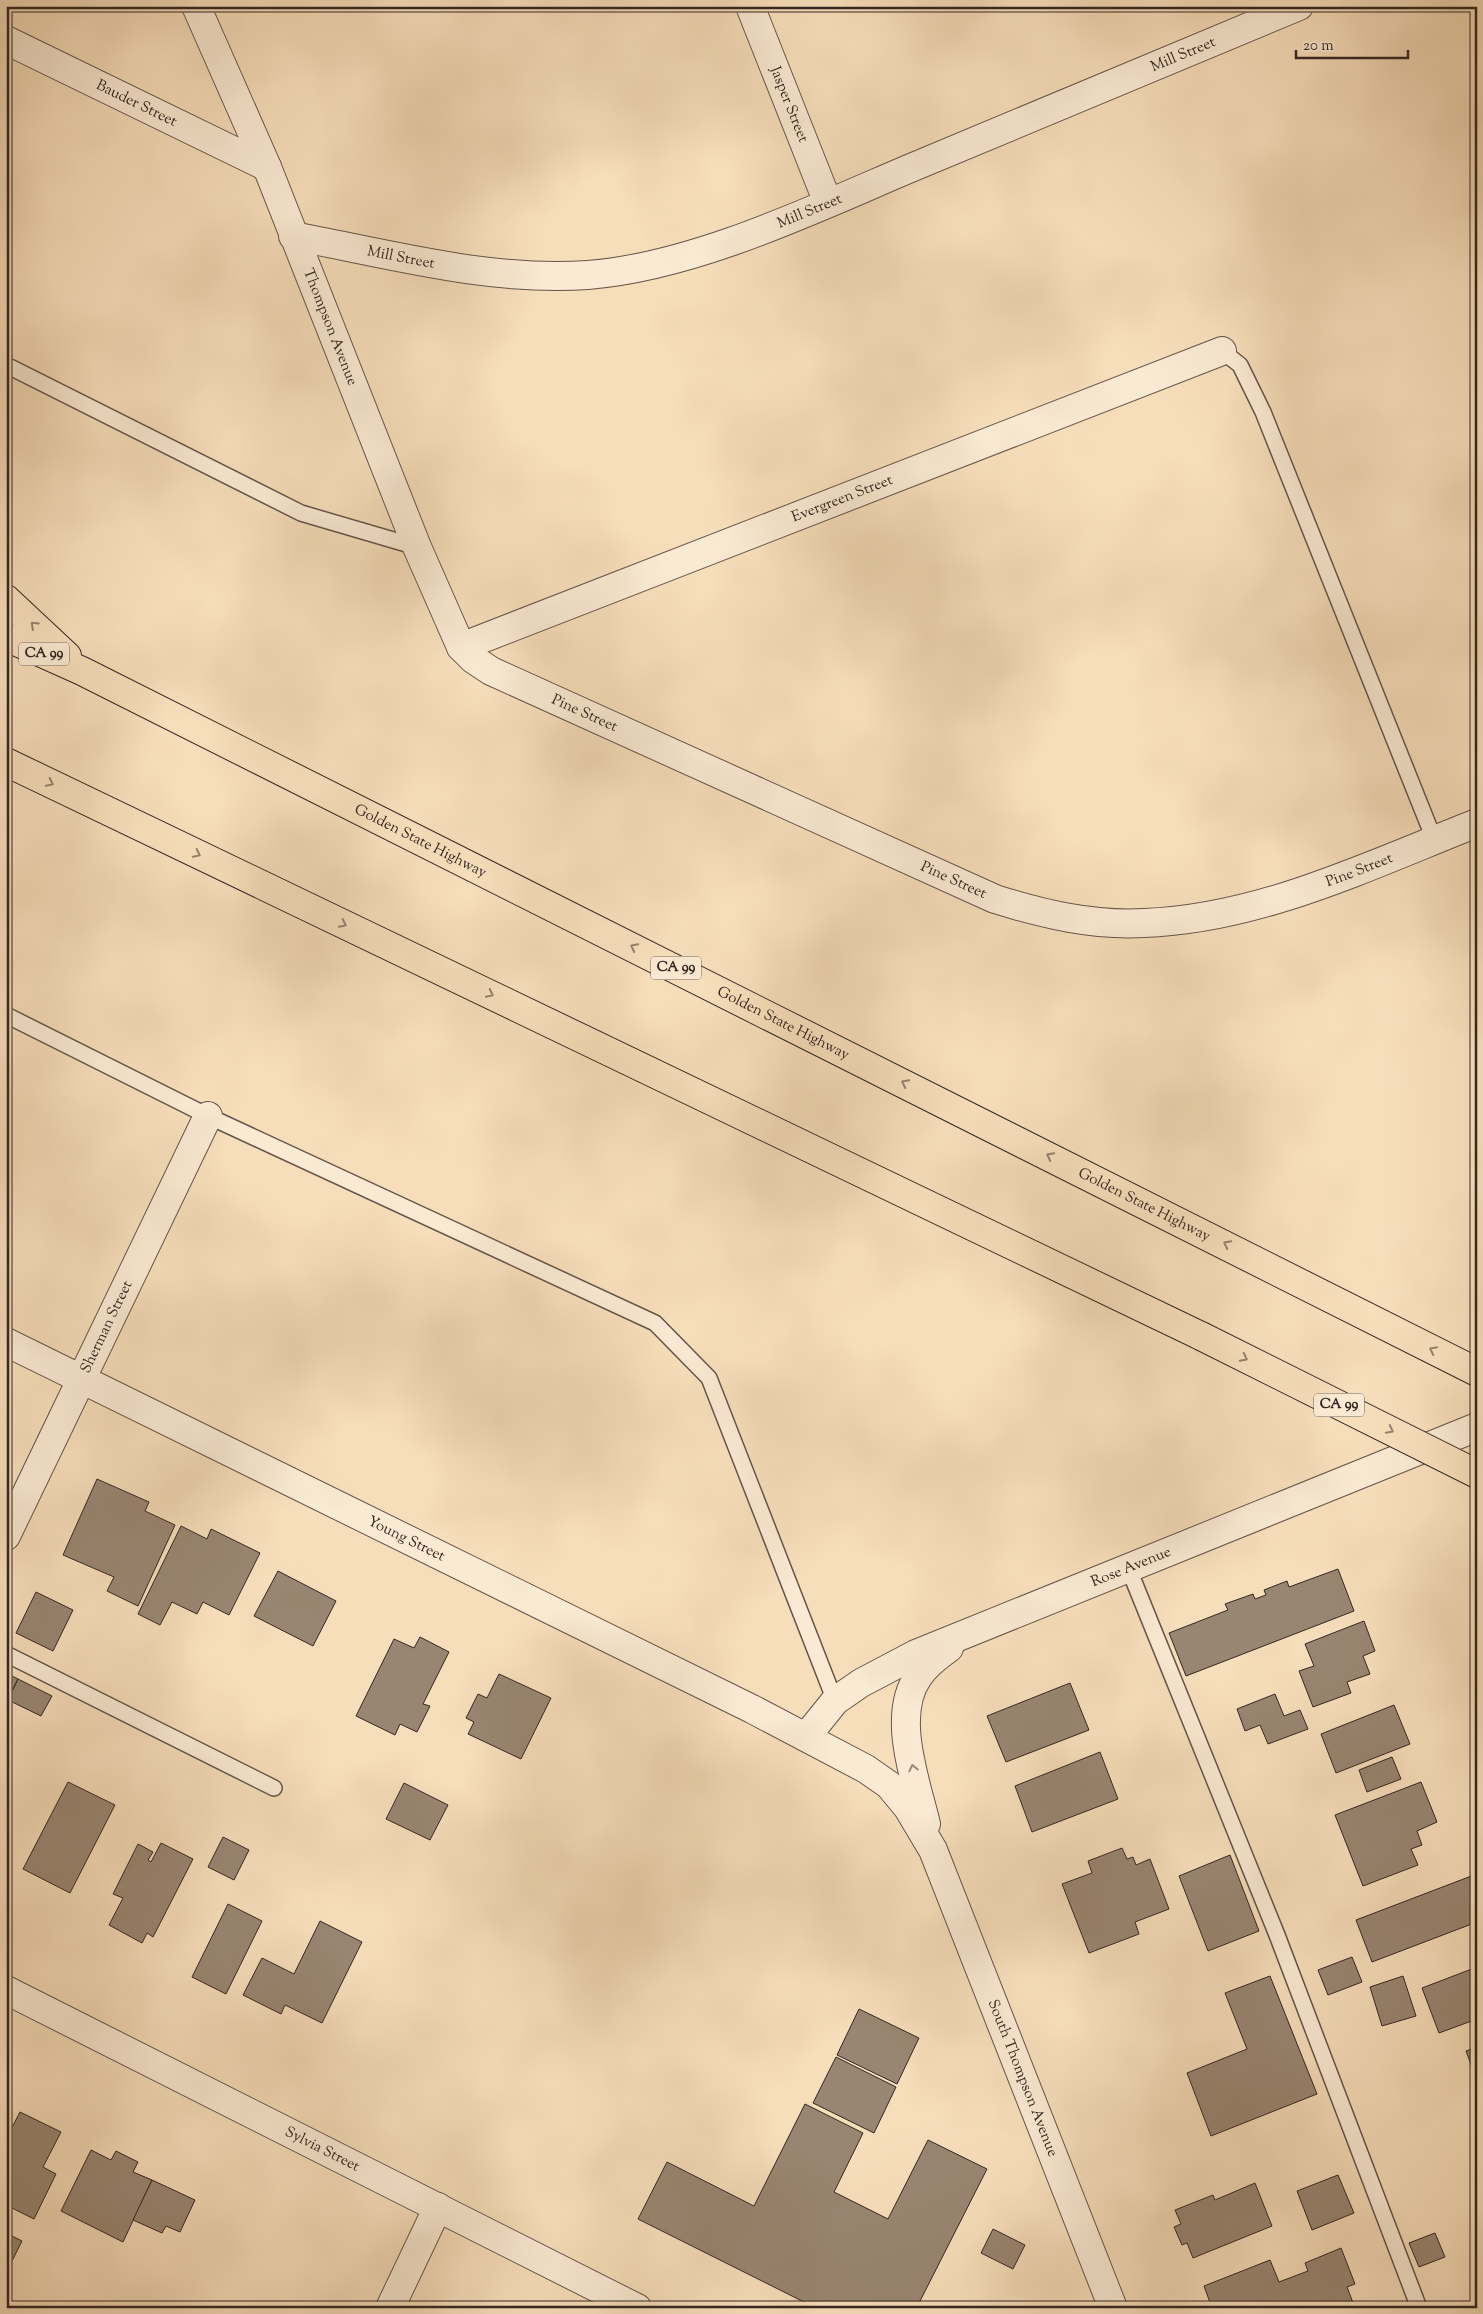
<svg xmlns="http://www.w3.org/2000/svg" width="1483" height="2314" font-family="'Sorts Mill Goudy',serif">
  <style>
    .building { fill: #998672; stroke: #342723 }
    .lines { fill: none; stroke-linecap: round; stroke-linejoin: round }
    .service-casing { stroke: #655549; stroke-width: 18 }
    .minor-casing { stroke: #655549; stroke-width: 30 }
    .motorway-casing { stroke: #342723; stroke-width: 30 }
    .service { stroke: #faead3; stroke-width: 15 }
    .minor { stroke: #faead3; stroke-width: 28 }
    .motorway { stroke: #f7debb; stroke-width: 28 }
    .motorway-bridge-casing { stroke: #342723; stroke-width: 30; stroke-linecap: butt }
    .motorway-bridge { stroke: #f7debb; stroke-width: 28 }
    .oneway { stroke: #96826f }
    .oneway2 { stroke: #97887b }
    .labels { text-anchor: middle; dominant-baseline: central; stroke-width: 4; stroke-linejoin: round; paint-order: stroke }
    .shield { fill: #faead3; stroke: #6f6258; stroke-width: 1 }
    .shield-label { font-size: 14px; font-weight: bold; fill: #342723 }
    .street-label { font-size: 15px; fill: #342723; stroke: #faead3 }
  </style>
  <rect width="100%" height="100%" fill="#f7debb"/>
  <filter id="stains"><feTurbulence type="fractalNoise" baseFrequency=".004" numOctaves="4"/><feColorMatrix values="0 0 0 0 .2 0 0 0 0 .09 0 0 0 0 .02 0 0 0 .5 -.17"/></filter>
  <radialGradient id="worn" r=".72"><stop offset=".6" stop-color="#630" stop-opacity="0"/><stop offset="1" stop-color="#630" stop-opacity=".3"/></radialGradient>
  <!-- building -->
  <g class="building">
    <path d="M 97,1479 L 149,1502 L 145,1511 L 175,1525 L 138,1606 L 107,1591 L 114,1577 L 63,1555 Z"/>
    <path d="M 181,1526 L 207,1539 L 211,1529 L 260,1553 L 229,1615 L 203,1602 L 197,1614 L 172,1602 L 160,1625 L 138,1614 Z"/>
    <path d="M 1338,1569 L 1354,1611 L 1186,1676 L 1169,1633 L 1228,1610 L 1225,1604 L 1253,1594 L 1255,1599 L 1266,1595 L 1264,1590 L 1287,1581 L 1289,1587 Z"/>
    <path d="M 278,1571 L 336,1601 L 313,1646 L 254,1616 Z"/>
    <path d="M 36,1592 L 73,1610 L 53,1651 L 16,1633 Z"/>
    <path d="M 1364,1621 L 1375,1651 L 1363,1656 L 1370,1674 L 1347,1682 L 1351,1693 L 1313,1707 L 1299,1671 L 1314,1666 L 1305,1644 Z"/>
    <path d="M 420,1637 L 449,1652 L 423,1704 L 430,1706 L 417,1732 L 400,1724 L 395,1735 L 356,1716 L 394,1639 L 414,1648 Z"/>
    <path d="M 6,1673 L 18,1679 L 6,1703 Z"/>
    <path d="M 499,1674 L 551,1698 L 521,1759 L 468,1734 L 474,1722 L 466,1718 L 478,1694 L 487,1698 Z"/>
    <path d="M 18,1679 L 52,1696 L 41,1716 L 8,1700 Z"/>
    <path d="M 1070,1683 L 1089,1730 L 1006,1762 L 987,1716 Z"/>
    <path d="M 1275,1694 L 1284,1716 L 1300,1710 L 1308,1729 L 1268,1744 L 1260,1725 L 1245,1731 L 1237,1709 Z"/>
    <path d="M 1394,1705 L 1410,1744 L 1336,1773 L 1321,1734 Z"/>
    <path d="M 1100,1752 L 1118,1799 L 1032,1832 L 1015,1786 Z"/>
    <path d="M 1392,1757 L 1401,1779 L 1367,1792 L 1359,1770 Z"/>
    <path d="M 68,1782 L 115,1805 L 70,1893 L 23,1869 Z"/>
    <path d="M 1421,1782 L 1437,1822 L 1417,1831 L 1422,1845 L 1411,1849 L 1418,1865 L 1363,1886 L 1335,1815 Z"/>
    <path d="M 404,1783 L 448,1805 L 430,1840 L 386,1819 Z"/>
    <path d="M 223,1837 L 249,1850 L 234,1880 L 208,1867 Z"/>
    <path d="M 161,1843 L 193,1859 L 153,1937 L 147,1933 L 142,1943 L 109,1925 L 123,1898 L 113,1894 L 138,1844 L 153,1852 L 148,1860 L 151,1862 Z"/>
    <path d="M 1122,1848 L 1127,1859 L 1133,1857 L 1136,1865 L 1150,1859 L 1169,1909 L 1135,1922 L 1139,1934 L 1089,1953 L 1062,1884 L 1092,1873 L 1088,1861 Z"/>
    <path d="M 1230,1855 L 1259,1931 L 1208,1951 L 1179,1876 Z"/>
    <path d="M 1474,1875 L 1477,1882 L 1477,1922 L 1372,1962 L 1356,1920 Z"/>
    <path d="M 228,1904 L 262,1921 L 226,1994 L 192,1977 Z"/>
    <path d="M 320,1921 L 362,1942 L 322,2023 L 285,2005 L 281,2014 L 243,1995 L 262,1958 L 294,1974 Z"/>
    <path d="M 1352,1957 L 1362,1982 L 1328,1995 L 1318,1970 Z"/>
    <path d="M 1477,1967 L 1477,2019 L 1439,2033 L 1422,1988 Z"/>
    <path d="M 1270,1976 L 1317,2094 L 1211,2136 L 1187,2073 L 1247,2049 L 1225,1993 Z"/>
    <path d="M 1403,1976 L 1416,2016 L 1382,2026 L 1370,1987 Z"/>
    <path d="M 859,2009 L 919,2038 L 897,2084 L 837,2055 Z"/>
    <path d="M 1477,2047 L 1477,2081 L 1466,2051 Z"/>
    <path d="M 836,2057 L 896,2087 L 874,2133 L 813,2103 Z"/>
    <path d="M 805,2104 L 863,2133 L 834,2192 L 888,2219 L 928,2140 L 987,2169 L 918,2305 L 915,2303 L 913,2308 L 816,2308 L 638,2219 L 667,2162 L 754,2206 Z"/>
    <path d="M 20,2112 L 61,2132 L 43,2167 L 56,2174 L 34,2219 L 10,2207 L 6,2213 L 6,2139 Z"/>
    <path d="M 91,2150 L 111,2160 L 116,2151 L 138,2162 L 133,2172 L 152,2180 L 123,2242 L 61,2211 Z"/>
    <path d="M 1338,2175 L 1354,2213 L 1312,2230 L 1297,2191 Z"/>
    <path d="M 152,2180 L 195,2200 L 180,2232 L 166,2226 L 162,2233 L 133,2220 Z"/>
    <path d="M 1255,2183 L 1272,2226 L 1193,2258 L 1187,2243 L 1182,2245 L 1174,2227 L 1181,2224 L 1175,2210 L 1213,2195 L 1215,2200 Z"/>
    <path d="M 993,2229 L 1025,2245 L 1013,2269 L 981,2253 Z"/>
    <path d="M 6,2233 L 22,2241 L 6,2273 Z"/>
    <path d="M 1435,2233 L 1445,2257 L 1419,2267 L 1409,2243 Z"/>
    <path d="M 1341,2248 L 1355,2284 L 1347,2287 L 1355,2308 L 1212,2308 L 1204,2286 L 1270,2260 L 1279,2282 L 1308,2271 L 1305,2263 Z"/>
  </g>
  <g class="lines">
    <defs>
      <g id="service">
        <path d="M 1222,351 L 1240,365 L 1263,412 L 1434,839"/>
        <path d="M 6,365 L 301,513 L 417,547"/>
        <path d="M 6,1015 L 208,1116 L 655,1323 L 709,1378 L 835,1701"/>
        <path d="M 1128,1567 L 1277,1935 L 1419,2308"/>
        <path d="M 6,1654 L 274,1788"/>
      </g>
      <g id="minor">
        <path id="s1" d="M 196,6 L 267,167 L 417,547 L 461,647 L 473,659 L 491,671 L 995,899 C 1043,914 1093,926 1144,923 C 1260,919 1370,865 1477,823"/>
        <path id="s2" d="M 750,6 L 828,203"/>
        <path id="s3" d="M 6,40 L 267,167"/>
        <path id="s4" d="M 293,236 C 389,254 490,282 588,275 C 692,267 810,211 906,170 C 1037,116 1168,61 1299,6"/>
        <path id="s5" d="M 461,647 L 1222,351"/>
        <path id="s6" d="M 6,1342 L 752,1709 L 866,1769 L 889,1785 L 908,1808 L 933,1850 L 1113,2308"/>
        <path id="s7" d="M 6,1536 L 208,1116"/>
        <path id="s8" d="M 806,1737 L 835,1701 L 861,1683 L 916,1654 L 1477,1427"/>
        <path d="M 926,1824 C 916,1782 891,1716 918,1677 C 925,1666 939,1655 949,1648"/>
        <path id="s9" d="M 6,1990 L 637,2308"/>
        <path d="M 390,2308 L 438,2207"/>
      </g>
      <g id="motorway">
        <path d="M 6,599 L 67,656"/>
        <path id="s10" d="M 6,637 L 82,671 L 1477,1372"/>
        <path d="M 6,762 L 1201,1336"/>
      </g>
    </defs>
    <!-- service casing -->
    <use href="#service" class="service-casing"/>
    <!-- minor casing -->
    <use href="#minor" class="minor-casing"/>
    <!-- motorway casing -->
    <use href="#motorway" class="motorway-casing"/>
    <!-- service -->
    <use href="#service" class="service"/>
    <!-- minor -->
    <use href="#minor" class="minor"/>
    <!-- motorway -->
    <use href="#motorway" class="motorway"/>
    <defs>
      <path id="motorway-bridge" d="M 1201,1336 L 1477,1474"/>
    </defs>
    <!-- motorway-bridge casing -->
    <use href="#motorway-bridge" class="motorway-bridge-casing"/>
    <!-- motorway-bridge -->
    <use href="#motorway-bridge" class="motorway-bridge"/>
  </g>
  <!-- one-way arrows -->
  <defs><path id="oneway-chevron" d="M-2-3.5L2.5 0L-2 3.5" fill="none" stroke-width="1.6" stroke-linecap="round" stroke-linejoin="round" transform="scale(1.25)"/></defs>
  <g class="oneway">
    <use href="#oneway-chevron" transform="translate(34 625) rotate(-137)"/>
    <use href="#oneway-chevron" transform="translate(50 783) rotate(26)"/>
    <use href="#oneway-chevron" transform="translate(197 854) rotate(26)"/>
    <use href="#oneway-chevron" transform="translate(343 924) rotate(26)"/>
    <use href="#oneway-chevron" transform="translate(634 947) rotate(-153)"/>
    <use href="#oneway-chevron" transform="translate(490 994) rotate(26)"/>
    <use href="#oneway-chevron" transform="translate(905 1083) rotate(-153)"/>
    <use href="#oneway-chevron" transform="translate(1050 1156) rotate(-153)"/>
    <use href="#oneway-chevron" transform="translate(1227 1244) rotate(-153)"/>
    <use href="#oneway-chevron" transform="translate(1433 1350) rotate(-153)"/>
    <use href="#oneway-chevron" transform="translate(1244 1358) rotate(27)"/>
    <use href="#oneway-chevron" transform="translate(1390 1430) rotate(27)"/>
  </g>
  <use class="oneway2" href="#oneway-chevron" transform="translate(913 1768) rotate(-102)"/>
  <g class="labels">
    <!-- shield labels -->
    <g class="shield">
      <rect x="19" y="642.5" width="50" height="23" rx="4"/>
      <rect x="651" y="956.5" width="50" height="23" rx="4"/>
      <rect x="1314" y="1393.5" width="50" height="23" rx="4"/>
    </g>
    <g class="shield-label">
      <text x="44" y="654">CA 99</text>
      <text x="676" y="968">CA 99</text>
      <text x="1339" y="1405">CA 99</text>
    </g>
    <!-- street labels -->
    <g class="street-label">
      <text stroke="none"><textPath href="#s4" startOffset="935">Mill Street</textPath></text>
      <text stroke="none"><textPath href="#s3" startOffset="145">Bauder Street</textPath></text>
      <text stroke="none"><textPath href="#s2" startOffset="106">Jasper Street</textPath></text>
      <text stroke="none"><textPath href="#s4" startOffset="530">Mill Street</textPath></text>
      <text stroke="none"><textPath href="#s4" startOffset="110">Mill Street</textPath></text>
      <text stroke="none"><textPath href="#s1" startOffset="348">Thompson Avenue</textPath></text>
      <text stroke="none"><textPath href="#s5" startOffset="409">Evergreen Street</textPath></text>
      <text stroke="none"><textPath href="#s1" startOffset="835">Pine Street</textPath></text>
      <text stroke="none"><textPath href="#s10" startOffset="462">Golden State Highway</textPath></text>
      <text stroke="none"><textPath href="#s1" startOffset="1660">Pine Street</textPath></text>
      <text stroke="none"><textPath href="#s1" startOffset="1240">Pine Street</textPath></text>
      <text stroke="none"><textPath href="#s10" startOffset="868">Golden State Highway</textPath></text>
      <text stroke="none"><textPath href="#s10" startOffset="1272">Golden State Highway</textPath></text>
      <text stroke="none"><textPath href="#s7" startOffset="232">Sherman Street</textPath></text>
      <text stroke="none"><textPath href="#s6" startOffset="446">Young Street</textPath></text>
      <text stroke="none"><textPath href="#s8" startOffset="372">Rose Avenue</textPath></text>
      <text stroke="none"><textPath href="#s6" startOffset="1312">South Thompson Avenue</textPath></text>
      <text stroke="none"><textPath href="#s9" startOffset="354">Sylvia Street</textPath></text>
    </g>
  </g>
  <!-- margin -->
  <rect width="1483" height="2314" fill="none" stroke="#f7debb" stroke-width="25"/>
  <rect x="8" y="8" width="1468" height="2299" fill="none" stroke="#342723" stroke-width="2.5"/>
  <rect x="12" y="12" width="1458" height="2289" fill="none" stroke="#342723"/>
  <!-- scale -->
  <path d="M1296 50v8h112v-8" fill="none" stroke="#342723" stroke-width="2.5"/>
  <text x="1303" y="50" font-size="15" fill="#342723" stroke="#faead3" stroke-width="4" paint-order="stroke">20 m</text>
  <rect width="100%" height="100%" filter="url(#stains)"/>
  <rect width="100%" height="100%" fill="url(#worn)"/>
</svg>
